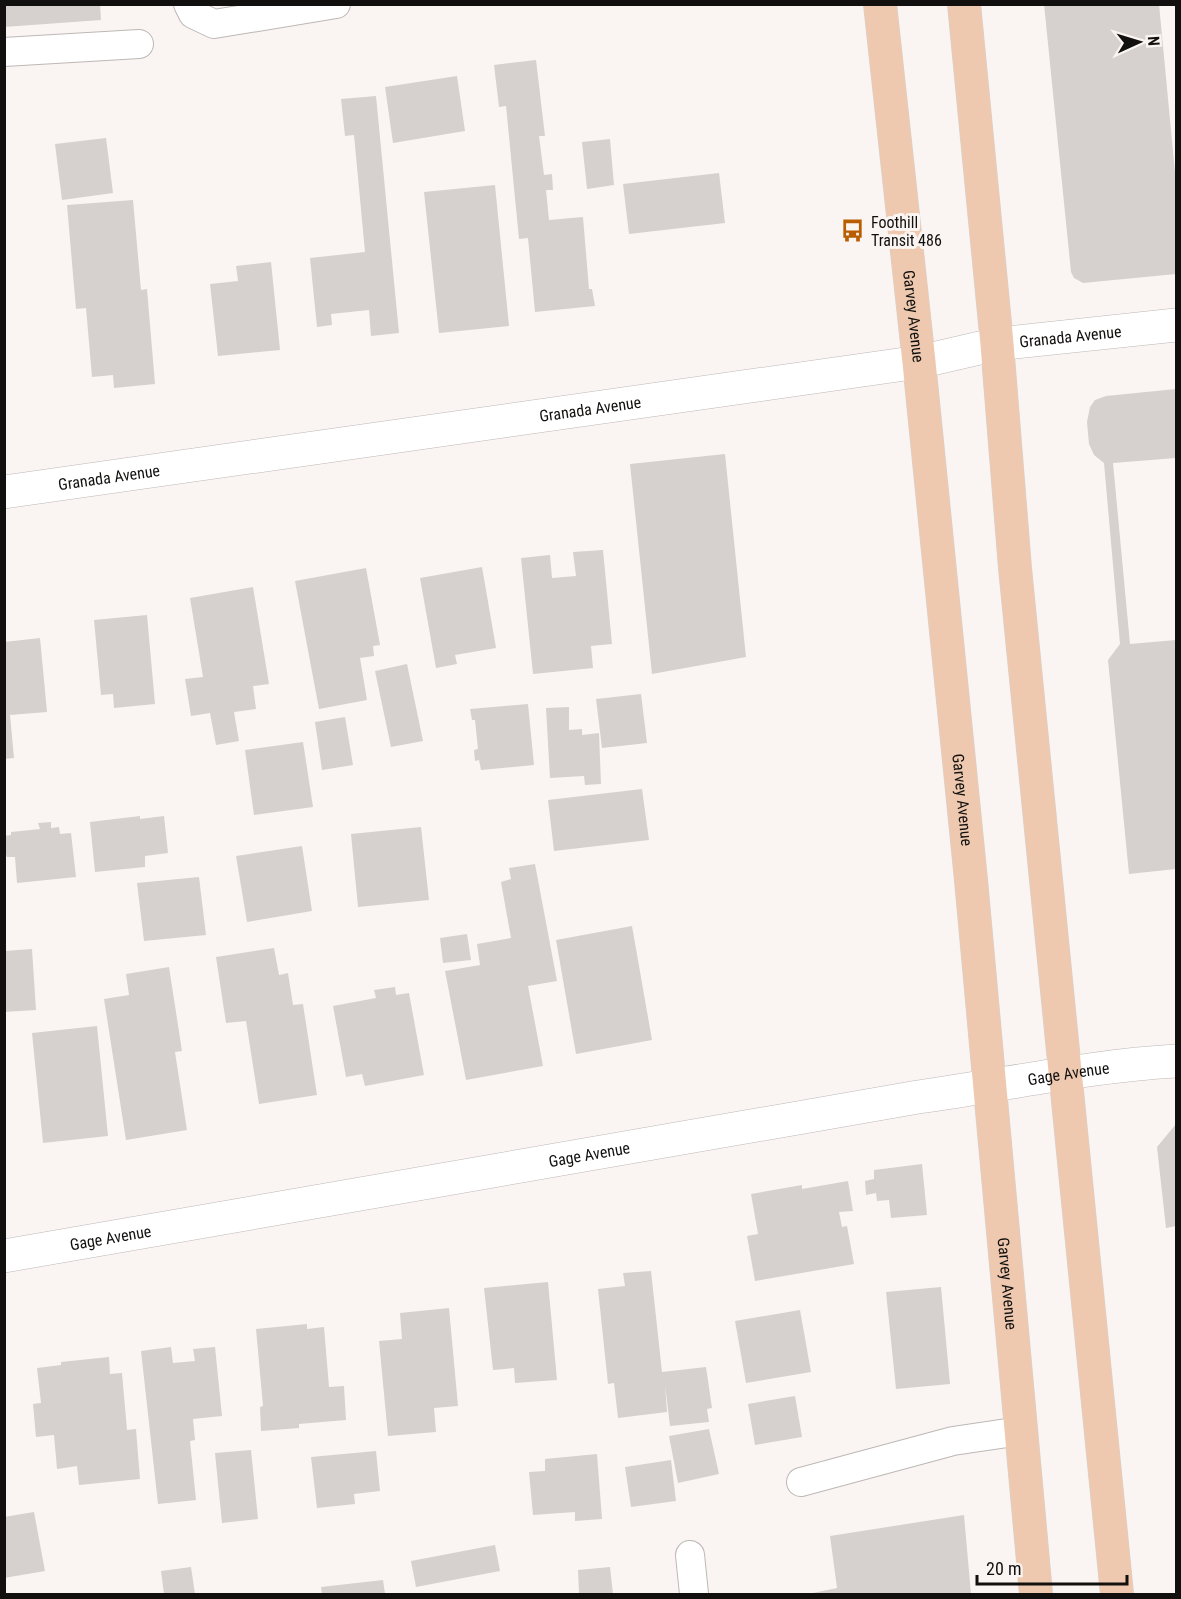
<svg xmlns="http://www.w3.org/2000/svg" width="1181" height="1599" font-family="'Roboto Condensed',sans-serif">
  <style>
    .building { fill: #d6d1ce }
    .lines { fill: none; stroke-linecap: round; stroke-linejoin: round }
    .lane-casing { stroke: #bdb8b5; stroke-width: 30 }
    .street-casing { stroke: #bdb8b5; stroke-width: 34 }
    .primary-casing { stroke: #d4d4d4; stroke-width: 34 }
    .lane { stroke: #fff; stroke-width: 28 }
    .street { stroke: #fff; stroke-width: 33 }
    .primary { stroke: #efc9af; stroke-width: 33 }
    .labels { text-anchor: middle; dominant-baseline: central; stroke-width: 6; stroke-linejoin: round; paint-order: stroke }
    .poi-label { font-size: 16px; fill: #11100f; stroke: #faf5f2; text-anchor: start }
    .street-label { font-size: 16px; fill: #11100f; stroke: #faf5f2 }
  </style>
  <rect width="100%" height="100%" fill="#faf5f2"/>
  <!-- building -->
  <g class="building">
    <path d="M 4,4 L 100,4 L 101,20 L 4,27 Z"/>
    <path d="M 1044,4 L 1159,4 L 1176,183 L 1176,274 L 1083,283 L 1074,278 L 1071,272 Z"/>
    <path d="M 536,60 L 545,136 L 539,136 L 544,175 L 552,174 L 553,190 L 546,190 L 549,220 L 583,217 L 589,289 L 592,289 L 595,306 L 535,312 L 528,238 L 519,239 L 506,106 L 499,107 L 494,65 Z"/>
    <path d="M 457,76 L 465,131 L 393,143 L 385,87 Z"/>
    <path d="M 376,96 L 399,333 L 371,336 L 369,310 L 331,314 L 332,325 L 317,327 L 310,258 L 365,252 L 354,135 L 345,136 L 341,99 Z"/>
    <path d="M 106,138 L 113,193 L 62,200 L 55,144 Z"/>
    <path d="M 610,139 L 614,185 L 587,189 L 582,142 Z"/>
    <path d="M 719,173 L 725,223 L 629,234 L 623,184 Z"/>
    <path d="M 495,185 L 509,326 L 439,333 L 424,192 Z"/>
    <path d="M 133,200 L 141,290 L 147,289 L 155,384 L 114,388 L 113,375 L 92,377 L 86,308 L 76,309 L 67,205 Z"/>
    <path d="M 271,262 L 280,350 L 218,356 L 210,284 L 238,281 L 236,266 Z"/>
    <path d="M 1176,389 L 1176,458 L 1113,463 L 1130,644 L 1176,640 L 1176,869 L 1129,874 L 1108,660 L 1120,644 L 1104,463 L 1094,455 L 1089,444 L 1087,422 L 1090,407 L 1095,400 L 1106,396 Z"/>
    <path d="M 725,454 L 746,657 L 652,674 L 630,464 Z"/>
    <path d="M 603,550 L 612,644 L 591,646 L 593,668 L 533,674 L 521,558 L 550,555 L 552,578 L 576,576 L 573,552 Z"/>
    <path d="M 482,567 L 496,648 L 455,655 L 457,664 L 436,668 L 420,578 Z"/>
    <path d="M 366,568 L 380,645 L 373,646 L 374,656 L 360,658 L 367,700 L 319,709 L 295,581 Z"/>
    <path d="M 253,587 L 269,684 L 253,686 L 256,709 L 234,712 L 239,741 L 216,745 L 210,713 L 191,716 L 185,679 L 203,677 L 190,598 Z"/>
    <path d="M 147,615 L 155,704 L 114,708 L 113,694 L 101,695 L 94,620 Z"/>
    <path d="M 40,638 L 47,712 L 10,715 L 14,758 L 4,759 L 4,642 Z"/>
    <path d="M 407,664 L 423,741 L 391,747 L 375,671 Z"/>
    <path d="M 641,694 L 647,743 L 602,748 L 596,699 Z"/>
    <path d="M 528,704 L 534,765 L 481,770 L 479,760 L 475,761 L 474,750 L 478,749 L 475,720 L 472,720 L 470,709 Z"/>
    <path d="M 569,707 L 569,730 L 582,729 L 582,735 L 599,733 L 601,784 L 585,785 L 584,776 L 550,778 L 546,708 Z"/>
    <path d="M 345,717 L 353,765 L 322,770 L 315,722 Z"/>
    <path d="M 303,742 L 313,807 L 254,815 L 245,750 Z"/>
    <path d="M 642,789 L 649,840 L 554,851 L 548,800 Z"/>
    <path d="M 140,816 L 140,819 L 164,816 L 168,853 L 145,856 L 145,867 L 95,872 L 90,822 Z"/>
    <path d="M 51,822 L 51,828 L 59,827 L 60,834 L 71,833 L 76,877 L 17,883 L 15,857 L 7,857 L 4,850 L 4,836 L 11,835 L 11,832 L 40,829 L 38,823 Z"/>
    <path d="M 421,827 L 429,900 L 358,907 L 351,834 Z"/>
    <path d="M 302,846 L 312,911 L 247,922 L 236,856 Z"/>
    <path d="M 535,864 L 557,981 L 528,986 L 543,1066 L 466,1080 L 445,971 L 480,965 L 477,944 L 511,938 L 501,882 L 511,879 L 509,868 Z"/>
    <path d="M 199,877 L 206,935 L 144,941 L 137,883 Z"/>
    <path d="M 632,926 L 652,1040 L 576,1054 L 556,940 Z"/>
    <path d="M 467,934 L 471,960 L 443,963 L 440,938 Z"/>
    <path d="M 274,948 L 279,975 L 288,973 L 293,1005 L 303,1004 L 317,1095 L 259,1104 L 246,1021 L 226,1023 L 216,957 Z"/>
    <path d="M 32,949 L 36,1010 L 4,1012 L 4,951 Z"/>
    <path d="M 169,967 L 182,1051 L 175,1052 L 187,1130 L 126,1140 L 104,999 L 129,995 L 126,974 Z"/>
    <path d="M 395,987 L 396,995 L 409,993 L 424,1075 L 365,1086 L 362,1074 L 346,1077 L 333,1006 L 376,998 L 374,990 Z"/>
    <path d="M 97,1026 L 108,1136 L 43,1143 L 32,1033 Z"/>
    <path d="M 1176,1124 L 1176,1226 L 1166,1228 L 1157,1147 Z"/>
    <path d="M 922,1164 L 927,1215 L 891,1218 L 889,1200 L 877,1201 L 876,1193 L 866,1195 L 865,1181 L 874,1179 L 874,1170 Z"/>
    <path d="M 848,1181 L 853,1211 L 839,1212 L 842,1227 L 847,1226 L 854,1264 L 755,1281 L 747,1236 L 758,1234 L 751,1194 L 802,1185 L 802,1189 Z"/>
    <path d="M 651,1271 L 662,1372 L 706,1367 L 712,1408 L 707,1409 L 709,1422 L 670,1426 L 665,1385 L 667,1412 L 618,1418 L 614,1383 L 608,1384 L 598,1289 L 625,1286 L 623,1273 Z"/>
    <path d="M 548,1282 L 557,1380 L 515,1383 L 514,1368 L 493,1370 L 484,1288 Z"/>
    <path d="M 941,1287 L 950,1384 L 896,1389 L 886,1292 Z"/>
    <path d="M 449,1308 L 458,1406 L 434,1408 L 436,1432 L 388,1436 L 379,1341 L 402,1339 L 400,1313 Z"/>
    <path d="M 800,1310 L 811,1372 L 746,1383 L 735,1321 Z"/>
    <path d="M 307,1324 L 307,1329 L 324,1327 L 329,1387 L 344,1386 L 346,1420 L 299,1424 L 299,1428 L 261,1431 L 260,1407 L 263,1406 L 256,1329 Z"/>
    <path d="M 171,1347 L 173,1363 L 195,1361 L 193,1349 L 215,1347 L 222,1416 L 193,1419 L 195,1440 L 190,1441 L 196,1500 L 158,1504 L 141,1351 Z"/>
    <path d="M 109,1357 L 110,1374 L 122,1373 L 127,1430 L 136,1429 L 140,1479 L 79,1485 L 77,1466 L 57,1469 L 54,1435 L 36,1437 L 33,1404 L 41,1403 L 37,1368 L 61,1365 L 61,1362 Z"/>
    <path d="M 795,1396 L 802,1437 L 755,1445 L 748,1404 Z"/>
    <path d="M 709,1429 L 719,1474 L 678,1483 L 669,1436 Z"/>
    <path d="M 251,1450 L 258,1519 L 222,1523 L 215,1453 Z"/>
    <path d="M 376,1451 L 380,1491 L 354,1494 L 355,1504 L 317,1508 L 311,1457 Z"/>
    <path d="M 597,1454 L 602,1519 L 575,1521 L 575,1512 L 533,1515 L 529,1472 L 545,1471 L 545,1459 Z"/>
    <path d="M 671,1460 L 676,1501 L 631,1507 L 625,1467 Z"/>
    <path d="M 34,1512 L 45,1571 L 4,1578 L 4,1517 Z"/>
    <path d="M 964,1515 L 971,1594 L 808,1594 L 837,1588 L 830,1536 Z"/>
    <path d="M 495,1545 L 500,1571 L 416,1587 L 411,1561 Z"/>
    <path d="M 191,1567 L 195,1594 L 164,1594 L 161,1571 Z"/>
    <path d="M 610,1567 L 613,1594 L 579,1594 L 578,1570 Z"/>
    <path d="M 383,1580 L 385,1594 L 322,1594 L 321,1587 Z"/>
  </g>
  <g class="lines">
    <defs>
      <g id="lane">
        <path d="M 188,4 L 193,14 L 214,24 L 336,4"/>
        <path d="M 4,52 L 139,44"/>
        <path d="M 801,1482 L 953,1441 L 1021,1431"/>
        <path d="M 690,1555 L 694,1594"/>
      </g>
      <g id="street">
        <path id="s1" d="M 4,492 L 919,362 L 997,344 L 1176,325"/>
        <path id="s2" d="M 4,1256 L 918,1097 C 1005,1085 1088,1066 1176,1061"/>
      </g>
      <g id="primary">
        <path id="s3" d="M 880,4 L 919,362 L 971,880 L 1036,1594"/>
        <path d="M 964,4 L 997,344 L 1015,568 L 1117,1594"/>
      </g>
    </defs>
    <!-- lane casing -->
    <use href="#lane" class="lane-casing"/>
    <!-- street casing -->
    <use href="#street" class="street-casing"/>
    <!-- primary casing -->
    <use href="#primary" class="primary-casing"/>
    <!-- lane -->
    <use href="#lane" class="lane"/>
    <!-- street -->
    <use href="#street" class="street"/>
    <!-- primary -->
    <use href="#primary" class="primary"/>
  </g>
  <!-- icons -->
  <defs>
    <symbol id="bus-bare" viewBox="-9 -9 18 18"><path d="M-5-6H5V4H4V6H2V4H-2V6H-4V4H-5ZM-3.5-4V0h7V-4ZM-3.5 1.2v1.5H-2V1.2ZM2 1.2v1.5H3.5V1.2Z" fill="#b85e00" stroke="#faf5f2" stroke-width="2.5" paint-order="stroke"/></symbol>
  </defs>
  <g fill-rule="evenodd">
    <use href="#bus-bare" x="836" y="214" width="33" height="33"/>
  </g>
  <g class="labels">
    <!-- poi labels -->
    <g class="poi-label">
      <text x="871" y="222">Foothill<tspan x="871" dy="18">Transit 486</tspan></text>
    </g>
    <!-- street labels -->
    <g class="street-label">
      <text stroke="none"><textPath href="#s3" startOffset="314">Garvey Avenue</textPath></text>
      <text stroke="none"><textPath href="#s1" startOffset="1078">Granada Avenue</textPath></text>
      <text stroke="none"><textPath href="#s1" startOffset="592">Granada Avenue</textPath></text>
      <text stroke="none"><textPath href="#s1" startOffset="106">Granada Avenue</textPath></text>
      <text stroke="none"><textPath href="#s3" startOffset="800">Garvey Avenue</textPath></text>
      <text stroke="none"><textPath href="#s2" startOffset="1080">Gage Avenue</textPath></text>
      <text stroke="none"><textPath href="#s2" startOffset="594">Gage Avenue</textPath></text>
      <text stroke="none"><textPath href="#s2" startOffset="108">Gage Avenue</textPath></text>
      <text stroke="none"><textPath href="#s3" startOffset="1286">Garvey Avenue</textPath></text>
    </g>
  </g>
  <!-- border -->
  <rect width="1181" height="1599" fill="none" stroke="#11100f" stroke-width="12"/>
  <!-- north arrow -->
  <g transform="translate(1139 42) rotate(86)" stroke="#faf5f2" stroke-width="4.5" paint-order="stroke">
  <path d="M0-4.5L10 22L0 15L-10 22Z" fill="#11100f"/>
  <text y="-9" font-size="16" font-weight="bold" text-anchor="middle" fill="#11100f">N</text>
  </g>
  <!-- scale -->
  <path d="M977 1575v9h150v-9" fill="none" stroke="#11100f" stroke-width="3"/>
  <text x="986" y="1575" font-size="18" fill="#11100f" stroke="#faf5f2" stroke-width="4.5" paint-order="stroke">20 m</text>
</svg>
